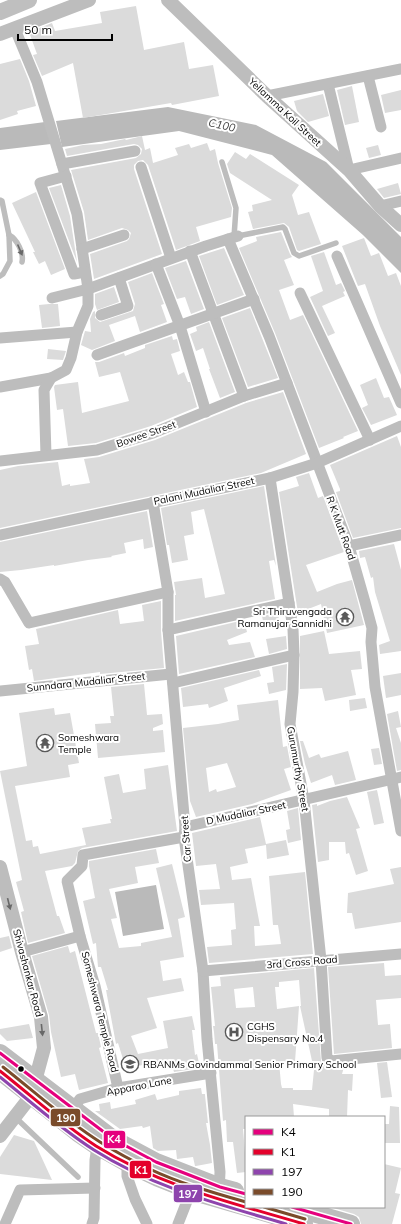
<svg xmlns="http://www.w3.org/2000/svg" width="401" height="1224" font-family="Mulish,sans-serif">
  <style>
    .water { fill: #bababa }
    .building { fill: #dbdbdb; fill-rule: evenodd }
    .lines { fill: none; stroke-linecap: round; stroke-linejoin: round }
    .service { stroke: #bdbdbd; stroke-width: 5.5 }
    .minor { stroke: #bdbdbd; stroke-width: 11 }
    .tertiary { stroke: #bdbdbd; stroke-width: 14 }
    .secondary { stroke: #bfbfbf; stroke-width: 16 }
    .primary { stroke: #bdbdbd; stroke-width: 18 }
    .bus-1-casing { stroke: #fff; stroke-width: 6 }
    .bus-2-casing { stroke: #fff; stroke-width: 6 }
    .bus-3-casing { stroke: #fff; stroke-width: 6 }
    .bus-4-casing { stroke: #fff; stroke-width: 6 }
    .bus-1 { stroke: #e5007d; stroke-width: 3 }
    .bus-2 { stroke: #e4002b; stroke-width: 3 }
    .bus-3 { stroke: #8e44ad; stroke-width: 3 }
    .bus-4 { stroke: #7a4b2a; stroke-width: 3 }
    .oneway { fill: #686868 }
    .bus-dot { fill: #000; stroke: #fff; stroke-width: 1.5 }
    .labels { text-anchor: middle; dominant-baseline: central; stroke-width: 4; stroke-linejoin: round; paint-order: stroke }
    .street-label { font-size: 10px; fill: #000; stroke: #fff }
    .poi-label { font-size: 10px; fill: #000; stroke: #fff; text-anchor: start }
    .water-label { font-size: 11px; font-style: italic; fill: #3d3d3d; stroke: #fff }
    .line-badge { stroke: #fff; stroke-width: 1.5 }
    .badge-label { font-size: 11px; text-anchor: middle; font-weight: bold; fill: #fff }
  </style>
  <rect width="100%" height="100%" fill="#fff"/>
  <!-- water -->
  <g class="water">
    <path d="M 168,107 L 256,125 L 326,162 L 401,237 L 401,273 L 363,235 L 272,155 L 179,131 L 62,147 L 56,121 Z"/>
    <path d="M 45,122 L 51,144 L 0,150 L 0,128 Z"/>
    <path d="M 156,885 L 164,929 L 123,936 L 115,892 Z"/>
  </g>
  <!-- building -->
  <g class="building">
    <path d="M 136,6 L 144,50 L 184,42 L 189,69 L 213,65 L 219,96 L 172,105 L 171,103 L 83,118 L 73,63 L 42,76 L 33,55 L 37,54 L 29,32 L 52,23 L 55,31 L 102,23 L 100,12 Z"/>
    <path d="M 20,59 L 29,81 L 36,106 L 17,111 L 18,114 L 0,120 L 0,64 Z"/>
    <path d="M 352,86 L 359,122 L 345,125 L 337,90 Z"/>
    <path d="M 401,90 L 401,110 L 385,113 L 381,95 Z"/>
    <path d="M 323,94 L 329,116 L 308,122 L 297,111 L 294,101 Z"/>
    <path d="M 142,136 L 145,150 L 150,148 L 153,163 L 178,155 L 175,148 L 189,144 L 191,148 L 207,143 L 210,151 L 215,149 L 218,163 L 232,208 L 231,217 L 196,227 L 200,241 L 176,250 L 148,165 L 143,160 L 138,161 L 134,165 L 134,169 L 162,254 L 94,279 L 90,254 L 127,241 L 129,239 L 131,233 L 128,230 L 122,228 L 88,240 L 84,212 L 71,170 L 136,158 L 141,154 L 142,149 L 138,145 L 134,144 L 67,156 L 65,149 L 83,145 L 101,144 L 125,139 L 126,140 Z"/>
    <path d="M 378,145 L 381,155 L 369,158 L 366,148 Z"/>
    <path d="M 235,152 L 246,159 L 250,154 L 299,185 L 292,195 L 298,215 L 309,212 L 321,244 L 299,251 L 297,250 L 289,227 L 284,223 L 253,229 L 248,212 L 253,211 L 252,205 L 272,200 L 230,173 L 227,164 Z"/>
    <path d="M 398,183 L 401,194 L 384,198 L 377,189 Z"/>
    <path d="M 61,185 L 70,216 L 77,262 L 49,188 Z"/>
    <path d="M 36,192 L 65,269 L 51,275 L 45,261 L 39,264 L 33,252 L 35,252 L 12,203 Z"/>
    <path d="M 281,232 L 290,254 L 292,257 L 284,260 L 294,285 L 279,290 L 290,320 L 303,315 L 358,431 L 343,437 L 344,438 L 319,448 L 275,333 L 239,248 L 257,241 L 256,237 Z"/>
    <path d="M 364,238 L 371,256 L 379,253 L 388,276 L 396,273 L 401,286 L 401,375 L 380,326 L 365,284 L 358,286 L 342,246 Z"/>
    <path d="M 224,248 L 244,295 L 217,305 L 199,256 Z"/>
    <path d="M 324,252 L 336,285 L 341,283 L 345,291 L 343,292 L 345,296 L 322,306 L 335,333 L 328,336 L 310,297 L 323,291 L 311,256 Z"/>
    <path d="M 186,261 L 204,309 L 191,314 L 185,297 L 177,299 L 165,268 Z"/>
    <path d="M 152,273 L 164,304 L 161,305 L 167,322 L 140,332 L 135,316 L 109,325 L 115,341 L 92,350 L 81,345 L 85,331 L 91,332 L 90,319 L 93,312 L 95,311 L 95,318 L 100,322 L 133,311 L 135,304 L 128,282 Z"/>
    <path d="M 114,287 L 119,302 L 97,310 L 95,304 L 95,294 Z"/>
    <path d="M 49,304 L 58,304 L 60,326 L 42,328 L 39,305 Z"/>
    <path d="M 250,308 L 278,378 L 248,387 L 222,318 Z"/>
    <path d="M 209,322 L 235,392 L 220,398 L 209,369 L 210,369 L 203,348 L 196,351 L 190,334 L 197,331 L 196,327 Z"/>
    <path d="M 172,336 L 173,340 L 177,339 L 180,351 L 171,354 L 178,375 L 184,372 L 188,382 L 190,382 L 197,407 L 151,426 L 96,443 L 68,446 L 63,409 L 57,410 L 54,387 L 55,385 L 78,382 L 82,413 L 129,401 L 120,372 L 99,377 L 95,362 L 99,362 L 124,353 L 125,356 L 145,348 L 145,345 Z"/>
    <path d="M 48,349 L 66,351 L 63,360 L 47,359 Z"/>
    <path d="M 376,378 L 384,398 L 389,397 L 397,415 L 371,425 L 362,408 L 368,405 L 360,385 Z"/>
    <path d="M 283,392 L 306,454 L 261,473 L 0,528 L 0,470 L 18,466 L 58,462 L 62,486 L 70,484 L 70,486 L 90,483 L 84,459 L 99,457 L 155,440 L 246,403 Z"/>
    <path d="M 397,436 L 401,447 L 401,528 L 353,538 L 336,492 L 340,491 L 340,489 L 330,465 Z"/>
    <path d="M 309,473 L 318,498 L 323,496 L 344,552 L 306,565 L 317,592 L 337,584 L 352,580 L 364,625 L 327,633 L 321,604 L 298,613 L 279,492 L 299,486 L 296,477 Z"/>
    <path d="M 264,486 L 276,566 L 274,560 L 269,561 L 275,599 L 175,621 L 175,595 L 176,595 L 174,582 L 202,578 L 205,598 L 225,594 L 204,509 L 191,512 L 194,534 L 184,536 L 188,560 L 172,563 L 169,545 L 167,545 L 161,508 Z"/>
    <path d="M 147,511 L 153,547 L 144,549 L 143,539 L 124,543 L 126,553 L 111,556 L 112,557 L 88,560 L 54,566 L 54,565 L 21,570 L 0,572 L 0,542 Z"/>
    <path d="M 394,544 L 401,570 L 401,651 L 380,654 L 379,645 L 390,641 L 375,592 L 373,577 L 371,578 L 365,557 L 360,558 L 359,551 Z"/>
    <path d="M 161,601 L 161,631 L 164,668 L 100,674 L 100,672 L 34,681 L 32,669 L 29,670 L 25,646 L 39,644 L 36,629 L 118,610 L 120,624 L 144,621 L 142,605 Z"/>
    <path d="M 278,613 L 279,620 L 264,626 L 262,616 Z"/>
    <path d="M 244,620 L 247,632 L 227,640 L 229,645 L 250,642 L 255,657 L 179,674 L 176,636 Z"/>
    <path d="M 324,631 L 329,654 L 360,651 L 362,669 L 351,670 L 356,695 L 325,701 L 322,688 L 300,689 L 300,636 Z"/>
    <path d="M 286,636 L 287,649 L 269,654 L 266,639 Z"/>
    <path d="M 287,664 L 286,690 L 269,694 L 267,683 L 274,682 L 272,667 Z"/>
    <path d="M 259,670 L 261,676 L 224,688 L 228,701 L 209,708 L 208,704 L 183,707 L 181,688 Z"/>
    <path d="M 401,673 L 401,695 L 386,698 L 383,676 Z"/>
    <path d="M 144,684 L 147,715 L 162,714 L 163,724 L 153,728 L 153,731 L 163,730 L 165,752 L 98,758 L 95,724 L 111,723 L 110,716 L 114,716 L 111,687 Z"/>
    <path d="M 365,698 L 367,708 L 350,711 L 349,700 Z"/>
    <path d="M 278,700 L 283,747 L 287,746 L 291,767 L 284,769 L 291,790 L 252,804 L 196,817 L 190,801 L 183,728 L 218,724 L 239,720 L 237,705 ZM 227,763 L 236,787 L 217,792 L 216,789 L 209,792 L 206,768 Z"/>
    <path d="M 54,708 L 55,715 L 70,713 L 79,763 L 68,765 L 70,777 L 15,786 L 26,841 L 32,840 L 33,847 L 38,846 L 40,854 L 86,845 L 82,828 L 111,823 L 110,819 L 112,819 L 104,777 L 119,774 L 123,793 L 146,789 L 144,769 L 168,765 L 177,831 L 82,848 L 78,851 L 75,863 L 72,866 L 45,871 L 57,916 L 59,916 L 65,933 L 28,943 L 21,912 L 24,911 L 16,882 L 22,880 L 0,771 L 27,766 L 19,713 Z"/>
    <path d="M 398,711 L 401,727 L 396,728 L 401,743 L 401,770 L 397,771 L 387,714 Z"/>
    <path d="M 300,741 L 303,741 L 309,758 L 319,754 L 321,758 L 348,751 L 356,780 L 335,785 L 332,775 L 311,783 L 305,764 Z"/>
    <path d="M 379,748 L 382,764 L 374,765 L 371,749 Z"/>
    <path d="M 377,790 L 384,823 L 374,825 L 367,792 Z"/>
    <path d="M 347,797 L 360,828 L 356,829 L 368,871 L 356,875 L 349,853 L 346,854 L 345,842 L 329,842 L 329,860 L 318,862 L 312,805 L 317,804 L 317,806 L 330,801 Z"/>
    <path d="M 298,808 L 301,840 L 288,843 L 286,830 L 290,829 L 287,811 Z"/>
    <path d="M 260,817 L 266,844 L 286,840 L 289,855 L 267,859 L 266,845 L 245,849 L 248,863 L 230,867 L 232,880 L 251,878 L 260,926 L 254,926 L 255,946 L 281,944 L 278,925 L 273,925 L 269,876 L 305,872 L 313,954 L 209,963 L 207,947 L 232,945 L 231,930 L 236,929 L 234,903 L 201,905 L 199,890 L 220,889 L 216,864 L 196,866 L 192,833 Z"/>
    <path d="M 156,849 L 159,863 L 135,867 L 138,883 L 109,889 L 117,918 L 111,919 L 119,948 L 141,946 L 141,943 L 172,937 L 156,868 L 172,864 L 185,917 L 178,919 L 184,957 L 160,961 L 163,981 L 181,978 L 184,991 L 147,998 L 157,1028 L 131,1036 L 138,1054 L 168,1048 L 163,1021 L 192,1016 L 195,1030 L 192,1030 L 195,1055 L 197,1054 L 200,1068 L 174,1072 L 170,1059 L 138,1066 L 139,1068 L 127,1072 L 118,1043 L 116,1044 L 106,990 L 108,990 L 101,967 L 98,967 L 96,943 L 93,944 L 83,901 L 95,898 L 89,866 L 89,861 Z"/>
    <path d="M 401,867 L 401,922 L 355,929 L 352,913 L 347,913 L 348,893 L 394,884 L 390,869 Z"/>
    <path d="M 9,936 L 12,948 L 0,952 L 0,938 Z"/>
    <path d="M 68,946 L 70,953 L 75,951 L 96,1033 L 98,1033 L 101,1047 L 99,1048 L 108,1083 L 79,1090 L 75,1074 L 61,1077 L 51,1032 L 49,1015 L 32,956 Z"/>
    <path d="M 384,963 L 385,976 L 401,975 L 401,998 L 376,1000 L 378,1025 L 390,1024 L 392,1048 L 334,1054 L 328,967 Z"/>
    <path d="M 314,968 L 321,1061 L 327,1067 L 331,1068 L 344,1067 L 342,1074 L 353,1074 L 352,1091 L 348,1090 L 347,1117 L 329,1117 L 329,1109 L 293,1104 L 294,1117 L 246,1117 L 246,1129 L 243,1129 L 245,1153 L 246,1152 L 246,1172 L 237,1173 L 233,1142 L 227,1142 L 226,1120 L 223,1121 L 217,1044 L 215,1044 L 214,1032 L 213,1026 L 215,1026 L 211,987 L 221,986 L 220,977 ZM 299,980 L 301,1006 L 300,1006 L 314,1070 L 312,1090 L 293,1090 L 293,1088 L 282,1088 L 281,1084 L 279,1062 L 295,1062 L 299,1006 L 277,1009 L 275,987 L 279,987 L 279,982 ZM 253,987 L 255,1007 L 236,1008 L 234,989 Z"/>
    <path d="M 29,1024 L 33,1038 L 7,1041 L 0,1034 L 0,1029 Z"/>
    <path d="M 387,1062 L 392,1097 L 381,1098 L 377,1063 Z"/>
    <path d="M 201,1088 L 202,1094 L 205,1094 L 205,1095 L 208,1123 L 206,1123 L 210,1145 L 212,1163 L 196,1166 L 195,1166 L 193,1157 L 177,1159 L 176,1150 L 158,1151 L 153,1148 L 150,1126 L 143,1128 L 142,1126 L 120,1129 L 95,1111 L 100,1111 L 99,1104 L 110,1102 L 111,1109 L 136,1104 L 135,1100 L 155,1094 L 157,1100 L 179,1095 L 179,1091 Z"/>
    <path d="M 390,1106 L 399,1107 L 400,1143 L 384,1143 L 384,1124 L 389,1124 Z"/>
    <path d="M 14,1135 L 34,1141 L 52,1180 L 0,1174 L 0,1157 Z"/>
    <path d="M 384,1164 L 401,1168 L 395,1193 L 400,1194 L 392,1224 L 361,1224 L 359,1217 L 354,1214 L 330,1207 L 384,1207 Z"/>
  </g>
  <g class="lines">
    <!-- service -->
    <g class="service">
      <path d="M 222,162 L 236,208 L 234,237"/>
      <path d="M 0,200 L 2,201 L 9,235 L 10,261 L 3,274 L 0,276"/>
      <path d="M 9,235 C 17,239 24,253 22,262"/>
      <path d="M 238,236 L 283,227 L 285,229 L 294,253 L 299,256 L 336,243"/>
      <path d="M 15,1117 L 78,1177"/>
    </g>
    <!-- minor -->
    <g class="minor">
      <path d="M 15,29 L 37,82 L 77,214 L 88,289 L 206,246 L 238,236"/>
      <path d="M 368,76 L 381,127"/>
      <path d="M 328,84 L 349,170 L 401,158"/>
      <path d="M 267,96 L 401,69"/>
      <path d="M 62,164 L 135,151"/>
      <path d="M 141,167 L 171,258"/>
      <path d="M 66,176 L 40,183 L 74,274 L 85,272"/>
      <path d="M 380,206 L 401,201"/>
      <path d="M 228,239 L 269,336 L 349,546 L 365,602 L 372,628 L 371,642 L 375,687 L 401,831"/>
      <path d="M 82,249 L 124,235"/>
      <path d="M 190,251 L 244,396"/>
      <path d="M 337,256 L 401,403"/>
      <path d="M 156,264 L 180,326 L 206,412"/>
      <path d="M 300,293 L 370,440"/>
      <path d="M 101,315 L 128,306 L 119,278"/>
      <path d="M 0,338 L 77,332"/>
      <path d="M 97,355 L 254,299"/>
      <path d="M 0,387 L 51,378"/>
      <path d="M 46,455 L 44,390 L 51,378 L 66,370 L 71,358 L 77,332 L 88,306 L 88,289 L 52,298"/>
      <path d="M 0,461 L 97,450 L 153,433 L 244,396 L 287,383"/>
      <path d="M 270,478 L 293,629 L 294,655 L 293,692 L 290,724 L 304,800 L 321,960 L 327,1058 L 331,1061 L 401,1054"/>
      <path d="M 153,502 L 168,592 L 168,630 L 185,827 L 184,837 L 203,971 L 207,1039 L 220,1172 L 219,1192"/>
      <path d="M 0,535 L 270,478 L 317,463 L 401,426"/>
      <path d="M 349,546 L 401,535"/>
      <path d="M 0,579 L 5,582 L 29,623 L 168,592"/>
      <path d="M 168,630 L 289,603"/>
      <path d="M 173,683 L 294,655"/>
      <path d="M 0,691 L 171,674"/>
      <path d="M 185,827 L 401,777"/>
      <path d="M 80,936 L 67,881 L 82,866 L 83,855 L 184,837"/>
      <path d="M 22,952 L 80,936 L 95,986 L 118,1088"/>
      <path d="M 203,971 L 401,954"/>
      <path d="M 73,1109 L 80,1099 L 118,1088 L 211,1073"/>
      <path d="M 127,1163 L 127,1176 L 135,1199 L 147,1224"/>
      <path d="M 5,1224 L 20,1190 L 95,1188"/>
      <path d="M 92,1224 L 94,1218 L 95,1160 L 97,1146"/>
      <path d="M 178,1224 L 191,1191"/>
    </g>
    <!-- tertiary -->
    <g class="tertiary">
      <path d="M 168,0 L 267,96 L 349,170 L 380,206 L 401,225"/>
      <path d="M 0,34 L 89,0"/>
      <path d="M 0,867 L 22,952 L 41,1017 L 44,1048 L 31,1096 L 0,1136"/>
    </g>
    <!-- secondary -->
    <path class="secondary" d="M 0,12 L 29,0"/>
    <!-- primary -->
    <g class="primary">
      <path d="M 0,1053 L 113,1139 L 156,1162 L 220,1187 L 235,1191"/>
      <path d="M 0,1071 L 78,1133 L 97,1146 L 127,1163 L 158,1178 L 191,1191 L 304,1224"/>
      <path d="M 292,1207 L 351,1224"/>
    </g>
    <defs>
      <g id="bus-1">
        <path d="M 0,1053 L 113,1139 L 156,1162 L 220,1187 L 246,1194"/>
        <path d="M 292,1207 L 351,1224"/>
      </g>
      <path id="bus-2" d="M 0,1071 C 32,1096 62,1124 96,1146 C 160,1186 233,1203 304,1224"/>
      <path id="bus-3" d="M 0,1077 C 31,1102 61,1129 94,1150 C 154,1188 219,1204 286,1224"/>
      <g id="bus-4">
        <path d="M 3,1067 C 35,1092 65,1120 100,1142 C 129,1160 161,1176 193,1186 C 211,1192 228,1197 246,1202"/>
        <path d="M 264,1207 L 305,1219"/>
      </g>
    </defs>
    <!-- bus-1 casing -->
    <use href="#bus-1" class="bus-1-casing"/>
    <!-- bus-2 casing -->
    <use href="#bus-2" class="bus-2-casing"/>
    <!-- bus-3 casing -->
    <use href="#bus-3" class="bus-3-casing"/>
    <!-- bus-4 casing -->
    <use href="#bus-4" class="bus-4-casing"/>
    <!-- bus-1 -->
    <use href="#bus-1" class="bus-1"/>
    <!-- bus-2 -->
    <use href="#bus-2" class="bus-2"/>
    <!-- bus-3 -->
    <use href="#bus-3" class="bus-3"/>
    <!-- bus-4 -->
    <use href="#bus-4" class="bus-4"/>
  </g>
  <!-- one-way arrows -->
  <defs><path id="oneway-solid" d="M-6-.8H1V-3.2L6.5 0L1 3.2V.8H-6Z"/></defs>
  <g class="oneway">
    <use href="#oneway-solid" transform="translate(20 250) rotate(67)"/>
    <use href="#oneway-solid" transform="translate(9 904) rotate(76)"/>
    <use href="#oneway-solid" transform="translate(42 1030) rotate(84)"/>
  </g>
  <!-- icons -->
  <defs>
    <symbol id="temple-ring" viewBox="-11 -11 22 22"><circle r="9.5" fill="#fff" stroke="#595959" stroke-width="1.5"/><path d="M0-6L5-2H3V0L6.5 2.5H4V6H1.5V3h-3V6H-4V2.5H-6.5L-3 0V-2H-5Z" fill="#595959"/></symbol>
    <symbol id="hospital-ring" viewBox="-11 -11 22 22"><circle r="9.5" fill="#fff" stroke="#595959" stroke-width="1.5"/><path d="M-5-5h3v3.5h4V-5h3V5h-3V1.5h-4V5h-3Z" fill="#595959"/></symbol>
    <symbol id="school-ring" viewBox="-11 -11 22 22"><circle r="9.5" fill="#fff" stroke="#595959" stroke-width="1.5"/><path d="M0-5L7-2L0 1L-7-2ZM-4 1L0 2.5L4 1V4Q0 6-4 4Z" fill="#595959"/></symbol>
  </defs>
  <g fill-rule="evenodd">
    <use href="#temple-ring" x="335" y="607" width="20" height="20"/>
    <use href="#temple-ring" x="35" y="733" width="20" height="20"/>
    <use href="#hospital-ring" x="224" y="1022" width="20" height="20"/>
    <use href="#school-ring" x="120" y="1054" width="20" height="20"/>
  </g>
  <!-- markers -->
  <circle class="bus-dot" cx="21" cy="1069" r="3.5"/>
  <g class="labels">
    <!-- street labels -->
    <g class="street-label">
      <text transform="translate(285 112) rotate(43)">Yellamma Koil Street</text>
      <text transform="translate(146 434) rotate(-19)">Bowee Street</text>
      <text transform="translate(204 491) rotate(-12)">Palani Mudaliar Street</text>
      <text transform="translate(341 528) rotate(70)">R K Mutt Road</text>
      <text transform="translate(86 682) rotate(-6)">Sunndara Mudaliar Street</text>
      <text transform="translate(298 769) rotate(80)">Gurumurthy Street</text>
      <text transform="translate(246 813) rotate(-12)">D Mudaliar Street</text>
      <text transform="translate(186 839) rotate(-94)">Car Street</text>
      <text transform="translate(302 962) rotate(-5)">3rd Cross Road</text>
      <text transform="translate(28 973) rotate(75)">Shivashankar Road</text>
      <text transform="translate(100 1012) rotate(76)">Someshwara Temple Road</text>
      <text transform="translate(139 1086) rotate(-11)">Apparao Lane</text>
    </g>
    <!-- poi labels -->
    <g class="poi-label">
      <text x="332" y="611" text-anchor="end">Sri Thiruvengada<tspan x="332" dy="12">Ramanujar Sannidhi</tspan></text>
      <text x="58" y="737">Someshwara<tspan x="58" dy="12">Temple</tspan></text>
      <text x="247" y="1026">CGHS<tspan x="247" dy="12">Dispensary No.4</tspan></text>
      <text x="143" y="1064">RBANMs Govindammal Senior Primary School</text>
    </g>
    <!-- water labels -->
    <g class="water-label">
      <text transform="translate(222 125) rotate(12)">C100</text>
    </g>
  </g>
  <g class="line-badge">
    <rect x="50" y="1108" width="31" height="19" rx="4" fill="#7a4b2a"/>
    <rect x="103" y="1130" width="23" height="19" rx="4" fill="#e5007d"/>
    <rect x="129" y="1160" width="23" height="19" rx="4" fill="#e4002b"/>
    <rect x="173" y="1184" width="30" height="19" rx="4" fill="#8e44ad"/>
  </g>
  <g class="badge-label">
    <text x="66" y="1122">190</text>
    <text x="114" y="1143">K4</text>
    <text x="141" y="1174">K1</text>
    <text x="188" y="1198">197</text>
  </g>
  <!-- legend -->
  <rect x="245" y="1116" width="140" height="92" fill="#ffffff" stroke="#999999"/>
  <rect x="253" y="1129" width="20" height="6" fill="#e5007d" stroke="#999999"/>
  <text x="281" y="1136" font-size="12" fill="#000000">K4</text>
  <rect x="253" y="1149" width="20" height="6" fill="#e4002b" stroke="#999999"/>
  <text x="281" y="1156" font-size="12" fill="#000000">K1</text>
  <rect x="253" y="1169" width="20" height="6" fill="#8e44ad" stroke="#999999"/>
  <text x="281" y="1176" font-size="12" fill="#000000">197</text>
  <rect x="253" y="1189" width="20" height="6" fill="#7a4b2a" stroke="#999999"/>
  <text x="281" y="1196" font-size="12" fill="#000000">190</text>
  <!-- scale -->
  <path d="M18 34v6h94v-6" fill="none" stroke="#000000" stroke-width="2"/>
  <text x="24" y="34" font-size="12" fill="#000000" stroke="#ffffff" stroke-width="3" paint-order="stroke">50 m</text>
</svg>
